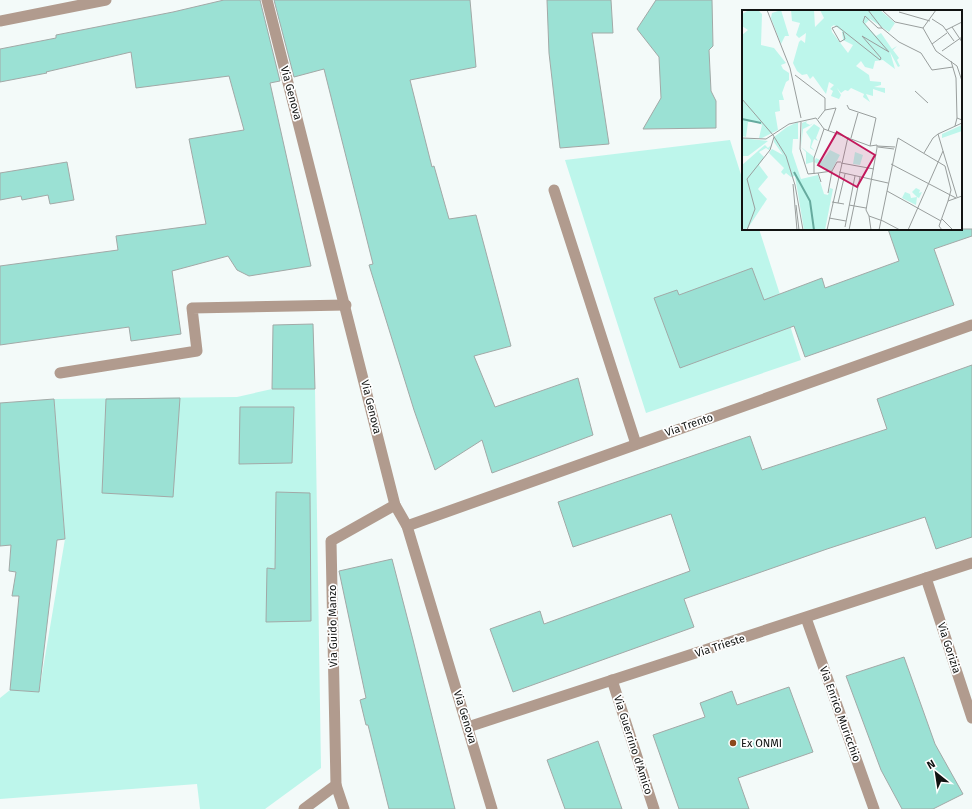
<svg xmlns="http://www.w3.org/2000/svg" width="972" height="809" font-family="'Fira Sans',sans-serif">
  <style>
    .green { fill: #bdf6eb }
    .building { fill: #9be1d4; stroke: #a2a9a7 }
    .lines { fill: none; stroke-linecap: round; stroke-linejoin: round }
    .service { stroke: #b19b8e; stroke-width: 11 }
    .minor { stroke: #b19b8e; stroke-width: 11 }
    .tertiary { stroke: #b19b8e; stroke-width: 11 }
    .poi-dot { fill: #8c491b; stroke: #fff; stroke-width: 1.5 }
    .labels { text-anchor: middle; dominant-baseline: central; stroke-width: 3.5; stroke-linejoin: round; paint-order: stroke }
    .street-label { font-size: 11px; fill: #111312; stroke: #fff }
    .poi-label { font-size: 11px; fill: #111312; stroke: #fff; text-anchor: start }
    .inset-river { fill: none; stroke: #66aa9e; stroke-width: 2 }
    .inset-road { fill: none; stroke: #999e9d; stroke-width: 1 }
    .view { fill: #c2185b; fill-opacity: 0.15; stroke: #c2185b; stroke-width: 2 }
    .inset-edge { fill: none; stroke: #111312; stroke-width: 2 }
  </style>
  <rect width="100%" height="100%" fill="#f3faf9"/>
  <!-- green -->
  <g class="green">
    <path d="M 730,140 L 743,181 L 743,229 L 759,229 L 801,360 L 646,413 L 565,160 Z"/>
    <path d="M 272,389 L 315,389 L 321,768 L 265,809 L 200,809 L 197,784 L 0,799 L 0,698 L 10,690 L 39,692 L 65,539 L 54,399 L 237,397 Z"/>
  </g>
  <!-- building -->
  <g class="building">
    <path d="M 224,0 L 260,0 L 280,81 L 270,83 L 311,266 L 249,276 L 237,270 L 228,256 L 172,271 L 181,334 L 131,341 L 129,327 L 0,345 L 0,266 L 118,250 L 116,236 L 206,224 L 189,139 L 244,130 L 229,76 L 136,88 L 131,52 L 46,72 L 47,73 L 0,82 L 0,49 L 56,38 L 56,35 L 173,12 Z"/>
    <path d="M 274,0 L 470,0 L 476,67 L 410,80 L 432,167 L 434,166 L 449,219 L 476,215 L 511,346 L 474,356 L 495,407 L 578,378 L 593,435 L 492,473 L 482,440 L 435,470 L 414,410 L 369,265 L 373,264 L 324,69 L 294,77 Z"/>
    <path d="M 547,0 L 611,0 L 613,33 L 592,33 L 609,144 L 560,148 L 549,53 Z"/>
    <path d="M 656,0 L 712,0 L 713,46 L 709,50 L 711,91 L 716,101 L 716,128 L 643,129 L 661,98 L 659,57 L 637,29 Z"/>
    <path d="M 67,162 L 74,200 L 50,204 L 48,195 L 22,200 L 21,196 L 0,200 L 0,173 Z"/>
    <path d="M 888,229 L 972,229 L 972,236 L 934,249 L 954,305 L 805,357 L 794,326 L 680,368 L 654,298 L 677,290 L 679,295 L 752,268 L 764,300 L 822,278 L 825,288 L 899,261 Z"/>
    <path d="M 313,324 L 315,389 L 272,389 L 273,325 Z"/>
    <path d="M 972,365 L 972,537 L 936,549 L 925,517 L 827,549 L 684,599 L 694,627 L 513,692 L 490,629 L 540,611 L 544,624 L 690,571 L 671,514 L 573,547 L 558,502 L 750,436 L 762,470 L 887,429 L 877,399 Z"/>
    <path d="M 180,398 L 173,497 L 102,493 L 106,399 Z"/>
    <path d="M 54,399 L 65,539 L 57,540 L 39,692 L 10,690 L 19,596 L 12,596 L 16,572 L 9,571 L 11,545 L 0,546 L 0,403 Z"/>
    <path d="M 240,407 L 294,407 L 292,463 L 239,464 Z"/>
    <path d="M 276,492 L 310,493 L 311,621 L 266,622 L 267,568 L 275,569 Z"/>
    <path d="M 392,559 L 413,640 L 455,809 L 389,809 L 368,725 L 366,725 L 360,700 L 366,698 L 339,571 Z"/>
    <path d="M 904,657 L 935,744 L 963,794 L 933,809 L 902,809 L 881,770 L 846,676 Z"/>
    <path d="M 789,687 L 813,752 L 738,778 L 749,809 L 679,809 L 653,735 L 705,717 L 700,703 L 732,691 L 737,705 Z"/>
    <path d="M 598,741 L 622,809 L 565,809 L 547,760 Z"/>
  </g>
  <g class="lines">
    <!-- service -->
    <g class="service">
      <path d="M 554,190 L 636,444"/>
      <path d="M 60,373 L 197,351 L 192,308 L 346,305"/>
    </g>
    <!-- minor -->
    <g class="minor">
      <path d="M 267,0 L 395,505 L 407,526 L 492,809"/>
      <path d="M 407,526 L 972,325"/>
      <path d="M 926,578 L 972,718"/>
      <path d="M 806,618 L 874,809"/>
      <path d="M 612,680 L 654,809"/>
      <path d="M 468,727 L 972,563"/>
      <path d="M 336,785 L 344,809"/>
      <path d="M 304,809 L 336,785 L 331,541 L 395,505"/>
    </g>
    <!-- tertiary -->
    <path class="tertiary" d="M 0,21 L 106,0"/>
  </g>
  <!-- markers -->
  <circle class="poi-dot" cx="733" cy="743" r="4"/>
  <g class="labels">
    <!-- street labels -->
    <g class="street-label">
      <text transform="translate(291 93) rotate(75)">Via Genova</text>
      <text transform="translate(371 407) rotate(76)">Via Genova</text>
      <text transform="translate(689 425) rotate(-19)">Via Trento</text>
      <text transform="translate(333 626) rotate(-91)">Via Guido Manzo</text>
      <text transform="translate(720 646) rotate(-18)">Via Trieste</text>
      <text transform="translate(949 648) rotate(72)">Via Gorizia</text>
      <text transform="translate(840 714) rotate(70)">Via Enrico Muricchio</text>
      <text transform="translate(465 717) rotate(73)">Via Genova</text>
      <text transform="translate(633 745) rotate(72)">Via Guerrino d'Amico</text>
    </g>
    <!-- poi labels -->
    <g class="poi-label">
      <text x="741" y="743">Ex ONMI</text>
    </g>
  </g>
  <!-- overview -->
  <g transform="translate(742 10)">
    <rect width="220" height="220" fill="#f3faf9"/>
    <path d="M 7,0 L 16,0 L 20,4 L 19,35 L 32,38 L 44,53 L 39,55 L 41,59 L 47,63 L 47,70 L 44,72 L 40,83 L 42,90 L 37,90 L 38,101 L 33,102 L 36,120 L 20,128 L 17,128 L 20,115 L 15,112 L 6,112 L 4,127 L 0,126 L 0,25 L 6,20 L 0,16 L 0,4 ZM 39,0 L 47,26 L 43,26 L 39,34 L 29,8 L 30,3 ZM 49,0 L 72,0 L 73,17 L 82,8 L 78,0 L 138,0 L 153,13 L 147,22 L 128,9 L 123,14 L 134,26 L 139,23 L 150,39 L 155,36 L 151,40 L 157,48 L 155,50 L 158,56 L 156,57 L 148,42 L 153,59 L 141,50 L 133,51 L 131,59 L 123,57 L 119,51 L 114,56 L 127,65 L 128,71 L 139,72 L 139,75 L 132,77 L 143,78 L 143,83 L 131,79 L 131,86 L 124,84 L 128,92 L 121,87 L 122,84 L 109,78 L 106,81 L 103,80 L 99,83 L 95,78 L 99,85 L 97,89 L 89,86 L 91,81 L 88,79 L 92,75 L 87,72 L 84,84 L 71,66 L 68,69 L 65,64 L 60,65 L 55,61 L 51,53 L 57,32 L 59,30 L 63,33 L 64,23 L 57,28 L 54,25 L 58,13 L 50,11 ZM 92,15 L 100,21 L 101,30 L 111,35 L 106,43 L 90,22 L 89,17 ZM 65,111 L 64,113 L 68,115 L 71,113 L 69,115 L 61,119 L 59,137 L 72,147 L 71,152 L 64,154 L 64,142 L 59,137 L 60,113 ZM 56,112 L 56,129 L 51,129 L 50,142 L 59,169 L 76,165 L 82,184 L 86,185 L 88,178 L 91,179 L 83,220 L 62,220 L 53,166 L 49,167 L 44,163 L 42,165 L 39,162 L 42,158 L 27,143 L 30,139 L 41,145 L 32,132 L 32,127 L 45,117 ZM 72,114 L 78,118 L 74,128 L 76,131 L 72,129 L 69,137 L 73,141 L 68,138 L 69,130 L 64,122 ZM 220,115 L 220,121 L 200,128 L 200,124 ZM 0,128 L 26,131 L 6,146 L 0,146 ZM 23,135 L 26,138 L 29,135 L 27,140 L 24,138 L 17,142 L 22,147 L 17,155 L 26,167 L 16,179 L 25,189 L 6,218 L 0,220 L 0,155 ZM 88,140 L 98,145 L 90,160 L 84,161 L 84,158 L 72,152 L 74,148 L 80,151 ZM 113,142 L 121,145 L 118,155 L 111,154 ZM 174,178 L 178,180 L 177,183 L 180,182 L 177,188 L 175,187 L 174,195 L 160,188 L 163,182 L 168,184 L 169,188 L 175,187 L 170,182 Z" fill="#bdf6eb" fill-rule="evenodd"/>
    <path class="inset-river" d="M 0,109 L 19,113M 52,162 L 68,191 L 72,220"/>
    <path class="inset-road" d="M 25,0 L 48,58 L 59,108M 126,0 L 140,18 L 136,18 L 123,6 L 121,12 L 147,42 L 120,26 L 139,48 L 138,50M 140,0 L 153,12 L 181,18 L 194,41 L 215,56 L 220,71M 157,2 L 188,11M 190,9 L 201,16 L 212,31M 210,17 L 220,32M 140,18 L 157,32 L 179,43 L 190,60 L 211,57M 181,18 L 194,0M 204,20 L 220,12M 101,22 L 103,29 L 98,32 L 90,18 L 95,16 L 138,50M 190,34 L 205,23M 200,41 L 220,27M 209,51 L 214,68 L 215,108M 53,65 L 83,88 L 83,100 L 76,109M 173,81 L 186,93M 0,89 L 31,125 L 44,146 L 53,175 L 61,220M 105,95 L 107,99 L 134,108 L 128,136M 83,100 L 94,98 L 86,121M 59,112 L 58,139 L 66,164 L 76,163M 213,116 L 215,108 L 220,110M 0,128 L 24,129 L 47,114 L 74,108 L 82,119 L 128,136 L 135,135 L 135,138M 109,128 L 116,103M 135,136 L 153,137M 136,137 L 152,139M 135,138 L 124,200 L 127,206 L 141,211M 201,141 L 215,187M 182,143 L 191,128 L 196,124M 99,153 L 132,159M 149,154 L 214,188M 203,156 L 209,180 L 206,191M 97,162 L 146,173M 72,164 L 72,148 L 82,119M 79,172 L 76,163 L 90,161 L 95,152 L 99,152M 51,174 L 55,220M 145,181 L 199,211M 86,183 L 90,161M 90,192 L 102,194M 96,193 L 103,164M 54,195 L 57,220M 107,195 L 124,198M 127,206 L 129,220M 87,208 L 104,211M 200,209 L 211,220M 141,211 L 158,220M 103,217 L 113,166M 5,220 L 13,199 L 5,169 L 28,140 L 32,127M 85,220 L 106,127M 107,220 L 118,167M 137,220 L 156,128 L 203,156M 166,220 L 201,141 L 196,124 L 220,113M 200,220 L 197,216 L 206,191 L 220,186"/>
    <path class="view" d="M 95,122 L 133,145 L 115,177 L 76,155 Z"/>
    <rect width="220" height="220" class="inset-edge"/>
  </g>
  <!-- north arrow -->
  <g transform="translate(936 773) rotate(330)" stroke="#ffffff" stroke-width="3" paint-order="stroke">
  <path d="M0-3L7 15L0 10L-7 15Z" fill="#111312"/>
  <text y="-6" font-size="11" font-weight="bold" text-anchor="middle" fill="#111312">N</text>
  </g>
</svg>
